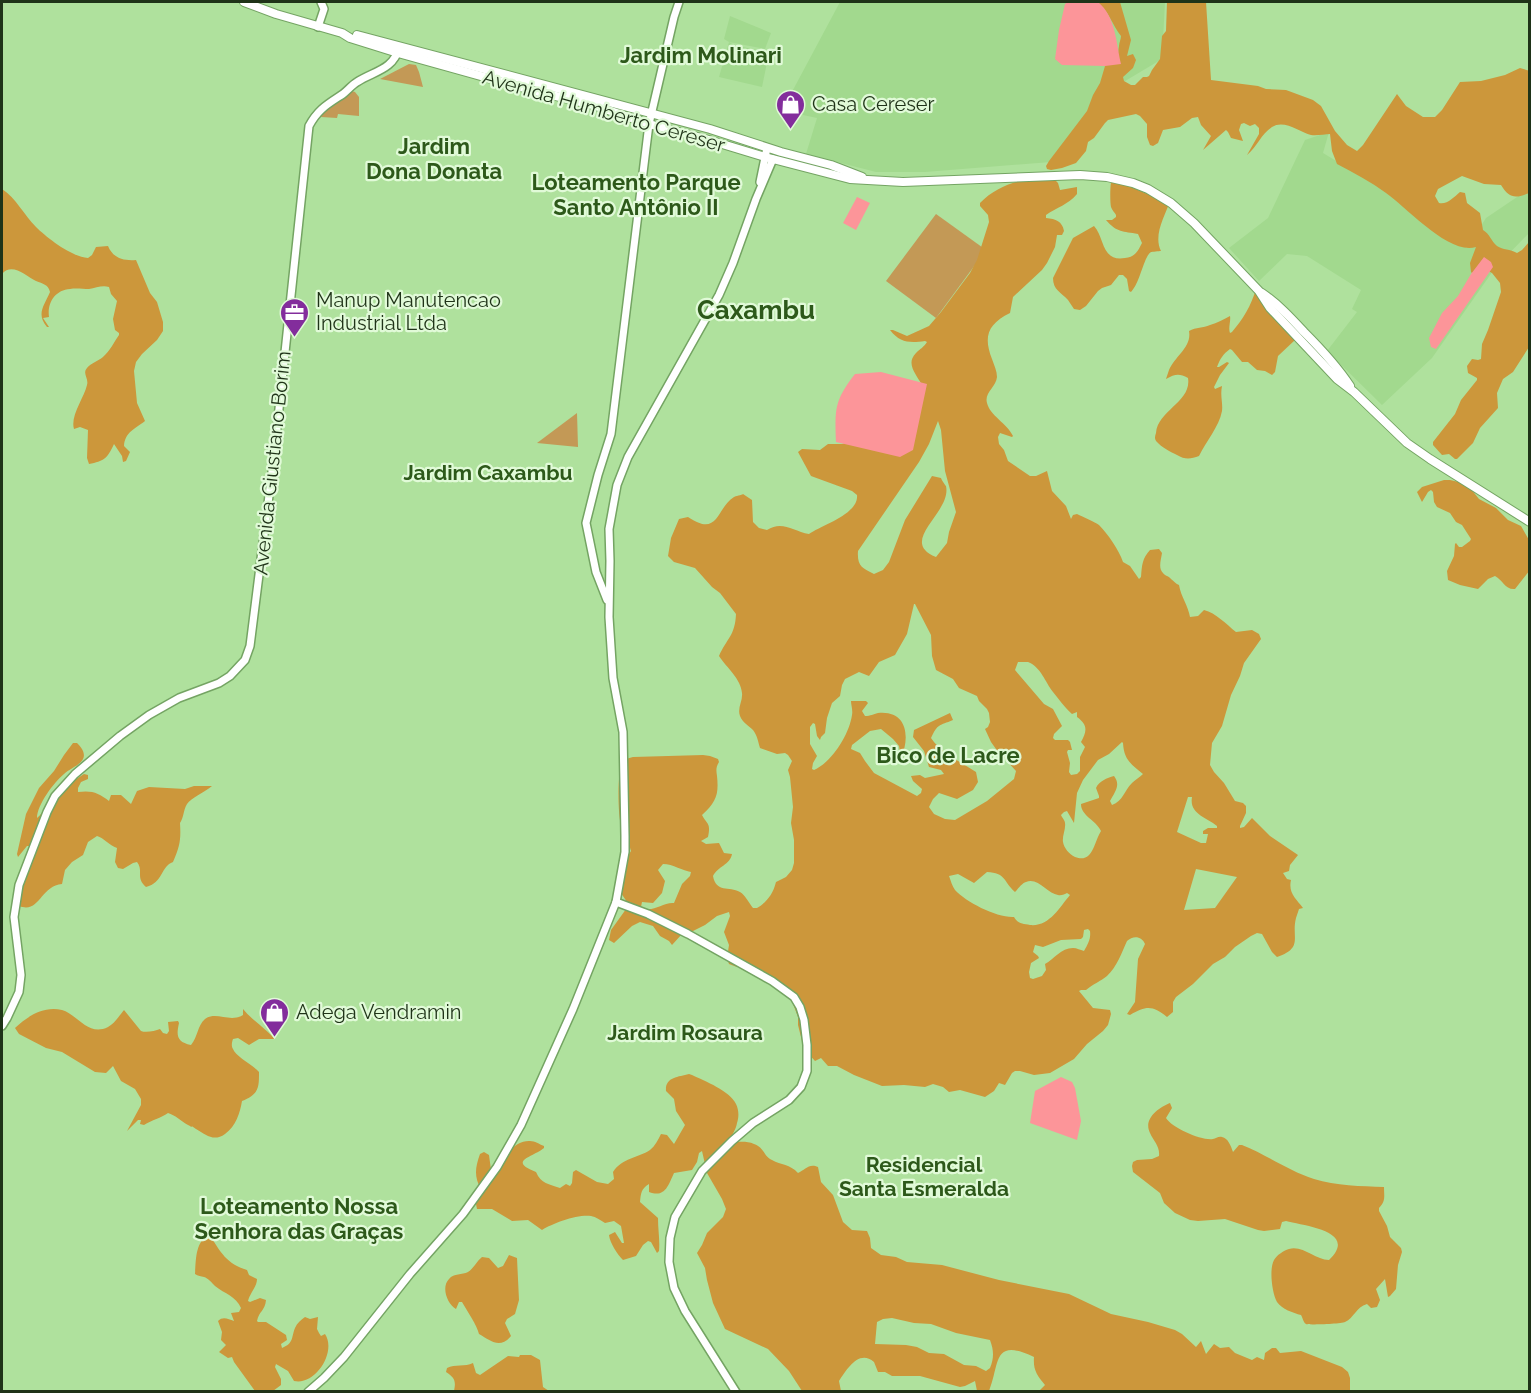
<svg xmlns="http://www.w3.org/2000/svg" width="1531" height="1393" font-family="Raleway,sans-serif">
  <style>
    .built { fill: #a2d98e }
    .green { fill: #c39956 }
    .forest { fill: #cc973b; fill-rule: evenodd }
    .water { fill: #fc9599 }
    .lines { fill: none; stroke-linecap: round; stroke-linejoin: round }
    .secondary-casing { stroke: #74a463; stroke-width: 10 }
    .primary-casing { stroke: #74a463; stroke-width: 10 }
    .secondary { stroke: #fff; stroke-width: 7 }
    .primary { stroke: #fff; stroke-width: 8 }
    .labels { text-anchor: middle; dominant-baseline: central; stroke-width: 4.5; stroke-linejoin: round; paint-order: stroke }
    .poi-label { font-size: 20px; fill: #1f3318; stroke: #e1fad8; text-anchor: start }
    .street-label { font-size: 20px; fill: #1f3318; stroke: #e1fad8 }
    .neighbourhood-label { font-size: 21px; font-weight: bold; fill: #2d591a; stroke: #e1fad8 }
    .quarter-label { font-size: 22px; font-weight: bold; fill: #2d591a; stroke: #e1fad8 }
    .district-label { font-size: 26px; font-weight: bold; fill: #2d591a; stroke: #e1fad8 }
  </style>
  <rect width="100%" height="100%" fill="#afe19d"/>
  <!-- built -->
  <g class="built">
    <path d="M 840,2 L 1165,2 L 1162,59 L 1105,93 L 1051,162 L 925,172 L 876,172 L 806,154 L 817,118 L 803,115 L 797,106 L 786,103 Z"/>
    <path d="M 730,16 L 771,33 L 765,49 L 729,42 L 734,45 L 769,53 L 762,87 L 719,77 L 729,42 L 724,39 Z"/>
    <path d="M 1329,132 L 1323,153 L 1396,197 L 1467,248 L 1486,218 L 1529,189 L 1529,233 L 1495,268 L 1432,358 L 1382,405 L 1327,351 L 1357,312 L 1352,309 L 1361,290 L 1307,256 L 1287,254 L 1259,281 L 1229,248 L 1268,218 L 1305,140 Z"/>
  </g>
  <!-- green -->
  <g class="green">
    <path d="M 409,64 L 416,65 L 419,72 L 423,87 L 380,79 Z"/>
    <path d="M 352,91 L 355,92 L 359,97 L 359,116 L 338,114 L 337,118 L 321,117 L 322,113 Z"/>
    <path d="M 936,214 L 986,250 L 936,318 L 886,281 Z"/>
    <path d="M 577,413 L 578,447 L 537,443 Z"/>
  </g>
  <!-- forest -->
  <g class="forest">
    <path d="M 1096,2 L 1120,2 L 1131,40 L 1127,56 L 1133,54 L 1136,60 L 1133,68 L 1123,77 L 1124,81 L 1131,85 L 1135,85 L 1143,77 L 1147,77 L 1149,76 L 1152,70 L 1160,59 L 1162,36 L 1166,31 L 1167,2 L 1206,2 L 1211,80 L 1258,86 L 1266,89 L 1286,90 L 1313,100 L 1321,106 L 1335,131 L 1347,145 L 1357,151 L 1363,145 L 1397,94 L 1406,106 L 1423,117 L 1435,117 L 1442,110 L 1460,82 L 1481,81 L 1505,75 L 1520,68 L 1530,71 L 1529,193 C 1515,199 1509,198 1501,185 L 1484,184 L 1462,176 L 1438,189 L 1435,196 L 1439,203 C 1447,205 1454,197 1460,192 L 1465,193 L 1467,203 L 1480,213 L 1483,230 C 1490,234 1491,241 1497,246 C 1503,250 1510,249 1517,253 L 1522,250 L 1529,242 L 1529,347 L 1513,372 L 1503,379 L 1497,393 L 1498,408 L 1480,428 L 1473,443 L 1457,459 L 1455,459 L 1449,454 L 1442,455 L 1433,445 L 1433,442 L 1455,414 L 1461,400 L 1477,380 L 1477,378 L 1468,373 L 1467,366 L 1472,359 L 1478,360 L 1481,359 L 1482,344 L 1488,330 L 1501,292 L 1500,283 L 1492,273 L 1483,268 L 1473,274 L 1471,272 L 1470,263 L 1476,247 C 1450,256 1406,207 1386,193 C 1371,182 1354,173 1337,164 L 1332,151 L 1330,134 C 1325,134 1317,136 1311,135 C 1300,132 1284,119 1272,127 C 1261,134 1257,147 1247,155 L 1259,134 L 1259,128 L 1255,124 L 1250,126 L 1244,123 L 1241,124 L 1239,130 L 1243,141 L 1231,138 L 1228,132 L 1226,130 L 1203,150 L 1211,136 L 1201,125 L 1198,117 L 1192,118 L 1180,127 L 1163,130 L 1158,143 L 1153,146 L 1150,145 L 1147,137 L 1147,124 L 1140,116 L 1136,114 L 1108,120 L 1105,123 L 1094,138 L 1088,142 L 1086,151 L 1076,163 L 1062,168 L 1051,170 L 1047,169 L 1046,166 L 1049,161 L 1087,111 L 1093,95 L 1100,83 L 1105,66 C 1118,58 1117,61 1119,46 C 1119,43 1121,39 1121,36 C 1112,25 1109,10 1096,2 Z"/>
    <path d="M 1037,177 L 1056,181 L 1058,183 L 1060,190 L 1077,187 L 1077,194 C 1068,205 1057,207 1046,215 L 1046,218 C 1056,219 1062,221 1064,231 L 1062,235 L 1057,235 L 1055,247 L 1047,263 L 1042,270 L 1013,297 L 1010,313 C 988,324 983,336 992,359 C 994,365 997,371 997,377 C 996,387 984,393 987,403 C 990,416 1007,423 1013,436 L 1012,437 L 1000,433 L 998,437 L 999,444 L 1004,450 L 1008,461 L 1030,476 L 1036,476 L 1047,471 L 1052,491 L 1066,506 L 1071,519 L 1073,515 L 1077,514 C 1083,517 1095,522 1099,525 C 1108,534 1119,550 1123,562 L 1130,566 L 1139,579 L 1141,577 C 1142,565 1142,559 1150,550 L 1159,549 L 1162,553 C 1161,560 1158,568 1163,573 C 1165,576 1169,576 1171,579 C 1174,581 1176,584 1179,585 C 1181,597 1188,605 1190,617 L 1198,616 L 1204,610 C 1216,613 1226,624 1236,632 L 1252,630 L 1259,634 L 1261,639 L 1244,663 L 1240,676 L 1231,695 L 1222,726 L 1212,743 L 1210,765 L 1214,772 L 1224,783 L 1235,801 L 1243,803 L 1246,806 L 1246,813 L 1240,826 L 1240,828 L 1244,827 L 1252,818 L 1270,836 L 1298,855 L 1290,865 L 1289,871 L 1283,873 L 1287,879 L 1291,880 C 1288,893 1296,899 1303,908 L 1299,909 C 1298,912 1297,915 1296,918 C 1291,937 1304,948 1277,957 L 1272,952 L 1262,934 L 1257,933 L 1251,936 L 1235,947 L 1225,957 L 1213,964 L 1193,984 L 1176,997 L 1173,1002 L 1173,1012 L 1167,1017 C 1153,1006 1147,1005 1130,1015 L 1127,1014 L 1135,1002 L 1138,959 L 1145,944 C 1142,936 1133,935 1127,941 C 1122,952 1117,967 1107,976 C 1101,981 1093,984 1086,990 L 1081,990 L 1079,991 L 1093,1008 L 1110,1010 L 1111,1014 L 1108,1025 L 1103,1031 L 1087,1044 L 1074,1059 L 1050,1073 L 1034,1075 L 1020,1071 L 1015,1071 L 1012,1073 L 1005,1085 L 999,1083 L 994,1091 L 985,1097 L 960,1090 L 949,1092 L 943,1087 L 933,1084 L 925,1087 L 904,1085 L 882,1086 L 854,1075 L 837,1066 L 828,1066 L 821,1058 L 815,1061 L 804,1049 L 798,1025 L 798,1017 L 787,988 L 760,969 L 737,967 L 729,964 L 727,958 L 729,945 L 724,932 L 730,916 L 729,912 L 717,916 L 705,925 L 691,932 L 682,934 L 672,945 L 669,941 L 660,936 L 653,926 L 640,922 L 632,926 L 614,943 L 609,940 L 611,930 L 629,905 L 621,893 L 620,887 L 626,859 L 631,851 C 629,845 630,842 628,837 C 627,833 623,829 621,825 C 618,815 617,773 622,764 C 624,760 628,758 633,757 L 703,755 L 710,756 L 718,759 L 719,762 C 716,767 716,770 717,776 C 719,795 716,802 702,815 C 707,825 711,822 708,837 L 701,841 L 706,844 L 719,843 L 724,853 L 732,854 C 730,865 718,866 713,876 C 716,893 729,886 740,892 C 745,895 749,903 753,908 L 757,908 C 767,902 773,894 776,882 L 786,877 L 792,870 L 794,863 L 794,840 L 791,823 L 793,807 L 790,777 L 788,770 L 792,761 L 788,755 L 785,753 L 777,754 L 760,748 C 758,741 757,735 753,730 C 748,725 743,723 740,716 C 737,708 743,701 742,693 C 741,679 727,668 719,656 C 727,638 735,636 736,614 L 720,593 L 712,587 L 695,568 L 674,562 L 668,556 L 671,538 L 679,519 L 688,517 C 719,538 716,508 734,497 C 735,496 742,495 743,494 L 752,500 L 753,522 L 759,528 L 767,530 C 782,520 793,531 809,534 C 822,525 859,514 857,495 L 852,491 L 811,476 L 798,452 L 802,449 L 820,450 L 828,444 L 842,444 L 855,441 L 922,385 C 917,375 905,364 916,353 C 920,349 924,347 927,342 L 925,341 C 910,343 900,343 890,330 L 893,330 L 907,336 L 929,326 L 941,312 L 970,273 L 977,260 L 989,222 L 988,215 L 980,206 L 980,203 C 996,187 1015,181 1037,177 ZM 938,421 L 941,430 L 945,471 L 956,512 L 949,532 L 947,543 L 936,557 C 897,541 952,513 946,486 C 945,485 941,479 941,478 L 932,476 L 905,520 L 889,562 L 883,570 L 874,574 C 862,568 857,566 858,551 L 919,462 L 929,444 ZM 914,604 L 915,604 L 931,635 L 932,656 L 936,670 L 953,679 L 959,688 L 977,696 L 979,701 L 987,709 L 989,713 L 990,722 L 988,727 L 985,729 L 991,742 L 996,749 L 1016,771 L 1014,779 L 987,801 L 955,820 L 945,819 L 934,814 L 929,807 L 933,799 L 939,793 L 957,799 L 973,790 L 978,782 L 976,772 C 961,762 942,754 931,738 C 938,723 939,726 953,720 L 950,713 L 914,730 L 913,737 L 924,751 L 929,767 L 941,770 L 944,774 L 925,778 L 920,775 L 911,776 L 913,781 L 922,789 L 921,793 L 917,796 L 874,773 L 865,761 L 860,753 L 851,749 L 852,745 L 870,731 L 881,729 L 893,739 L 899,746 L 901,758 C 910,738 908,710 878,713 C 873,714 871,716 865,716 L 862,711 L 868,703 L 866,701 L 851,701 C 851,705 853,710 852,715 C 849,735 832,762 814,770 L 812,769 L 813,763 L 817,756 L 810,744 L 810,727 L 813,723 L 815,724 L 817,736 L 820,740 L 821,737 L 825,733 L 827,718 L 832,703 L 840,696 L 842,685 L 845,679 L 859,672 L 869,676 L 879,662 L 895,655 L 907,634 ZM 1018,662 C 1021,662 1025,662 1028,662 C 1041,667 1045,682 1053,692 C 1059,699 1064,707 1072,714 L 1077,712 L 1077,717 C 1088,725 1087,731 1081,742 L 1085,747 L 1080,757 L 1080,771 L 1077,774 L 1071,775 L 1069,772 L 1070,763 L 1067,752 L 1068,750 L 1072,750 L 1070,742 L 1068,740 L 1055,740 L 1053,738 L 1054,734 L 1062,726 L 1053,709 L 1044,704 L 1015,670 ZM 1122,742 L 1123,743 C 1124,760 1131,764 1143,774 C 1140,777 1135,780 1132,783 C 1124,791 1123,801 1112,805 L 1110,801 C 1115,792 1121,785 1114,776 C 1107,778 1099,781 1096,788 L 1099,796 L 1099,798 L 1081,804 C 1081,816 1096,820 1101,831 C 1094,842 1093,864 1075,857 C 1069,854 1064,848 1063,842 C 1062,836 1066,829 1065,823 C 1065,820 1062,818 1061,815 L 1064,812 L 1067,811 L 1074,823 L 1077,793 L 1083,780 L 1098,760 L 1109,754 ZM 1188,797 L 1192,797 C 1189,814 1206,817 1217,826 L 1217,828 L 1208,828 L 1203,831 L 1203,834 L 1208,834 L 1206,843 L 1201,843 L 1177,832 ZM 663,864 C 673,864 683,871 691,872 L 690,876 L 682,884 L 674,903 C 662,902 652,914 641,907 L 642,902 L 653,903 L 662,893 L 665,881 L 658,870 ZM 1196,869 L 1237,877 L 1215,908 L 1184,910 ZM 987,872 C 1006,873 1003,881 1015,892 C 1018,889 1022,883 1026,882 C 1038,877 1048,894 1058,895 C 1061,896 1065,894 1067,893 L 1070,895 C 1059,908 1049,927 1030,925 C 1023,924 1018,924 1014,917 C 997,918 966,902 955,890 C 952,886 951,881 949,876 L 958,874 L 974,883 ZM 1088,929 L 1090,931 C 1091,939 1088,944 1084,951 C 1080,950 1077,948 1073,948 C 1061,948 1054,959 1045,964 L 1046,970 L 1042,976 L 1033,979 L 1030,978 L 1029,972 L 1031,963 L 1039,958 L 1038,956 L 1033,952 L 1035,945 L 1043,947 L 1061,940 L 1081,939 L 1083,937 L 1084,930 Z"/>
    <path d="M 1115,182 L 1124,184 L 1145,193 L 1170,201 C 1165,216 1153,235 1161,251 C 1159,251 1152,252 1151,252 C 1144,256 1140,283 1131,292 L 1129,291 L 1127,279 L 1123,275 L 1119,275 L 1111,285 L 1102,288 L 1098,291 L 1086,306 L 1080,310 L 1074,309 C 1072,306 1070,303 1068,300 C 1061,292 1053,290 1053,278 L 1073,238 L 1094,226 C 1105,238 1101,262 1125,258 C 1135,257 1138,251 1142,243 L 1138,234 C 1123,231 1117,233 1106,220 L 1112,220 L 1116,217 L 1116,215 C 1115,213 1112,210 1111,207 C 1110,203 1110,187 1111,183 Z"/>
    <path d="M 2,189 C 16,198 24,215 36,227 C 47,238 72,257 88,258 L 92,255 L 96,247 L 108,246 C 113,258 123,261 136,260 L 150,293 L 157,302 L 163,322 L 163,331 L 157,340 L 142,354 L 136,362 L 134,371 L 137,403 L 145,421 C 135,429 125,432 124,446 L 130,452 L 126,461 L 123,462 L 122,456 L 114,444 C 107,459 104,461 89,464 L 87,458 L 88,430 L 80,427 L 74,429 C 70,416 84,398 87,385 C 89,378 82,374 87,368 C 91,363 98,361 103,357 C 110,351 114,342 119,335 L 119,333 L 115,330 L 113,319 L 117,301 L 111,294 L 109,287 C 102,285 96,288 89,289 C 83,289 76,288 70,289 C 55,290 47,303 49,317 L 43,318 L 49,327 L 47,327 C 36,314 44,306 50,292 C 48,284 43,284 36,281 C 26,276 12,262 2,274 Z"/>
    <path d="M 1256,289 L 1295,335 L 1295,340 L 1278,356 L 1275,372 L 1272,375 L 1265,371 L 1257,370 L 1248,362 L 1242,362 L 1232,350 L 1230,349 C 1223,354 1220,359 1217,367 L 1219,367 L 1227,362 L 1229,363 L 1220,375 L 1214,387 L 1215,389 L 1222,386 C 1220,396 1223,403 1222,411 C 1219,427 1206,441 1199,456 C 1191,459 1185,460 1177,455 C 1171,452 1161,447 1157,442 C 1154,439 1155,436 1156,433 C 1158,410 1192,402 1188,378 C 1179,373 1175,374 1166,379 C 1167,376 1168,373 1169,370 C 1175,356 1192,347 1189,331 C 1196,327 1203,328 1210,325 C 1217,323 1224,319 1230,316 C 1231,321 1228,328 1230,333 L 1232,332 C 1243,319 1251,306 1256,289 Z"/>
    <path d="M 1444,480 L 1450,480 L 1467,484 L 1479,499 L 1496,508 L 1508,520 L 1521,526 L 1529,540 L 1530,570 L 1515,589 C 1505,590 1503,580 1495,576 L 1488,579 L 1478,589 L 1460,585 L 1448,580 L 1447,571 L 1454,556 L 1455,544 L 1456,543 L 1459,547 L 1462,547 L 1470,541 L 1471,539 L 1462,525 L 1456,522 L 1450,513 L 1437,507 L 1434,502 L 1433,492 L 1431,490 L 1428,492 L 1422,502 L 1417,492 L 1422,487 Z"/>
    <path d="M 73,743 L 77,743 C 81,747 86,753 83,759 C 79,766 69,769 64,774 C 54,782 37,805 37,818 C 45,812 47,802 55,794 C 63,787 74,781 84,774 L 88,775 L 88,779 L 81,782 L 78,788 L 78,792 C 92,790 99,793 109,801 L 111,795 L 121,795 L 131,804 L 137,791 L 149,787 L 185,789 L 194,786 L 212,786 C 205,792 191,798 187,804 C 183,811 184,817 180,823 C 181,840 180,846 173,862 C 161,866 163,883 146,887 C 135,877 144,871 137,862 L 133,863 L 123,869 L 118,868 L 115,862 L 117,848 C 109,845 104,838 97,836 L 88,842 L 83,855 L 72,862 L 65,870 L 62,884 C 40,886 40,914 19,906 L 29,849 L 29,846 L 27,846 L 18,857 L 17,854 L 26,814 L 39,788 L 54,771 L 64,755 Z"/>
    <path d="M 243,1009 C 252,1020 265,1028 275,1039 L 259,1039 L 249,1045 L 238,1038 L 233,1039 C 232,1042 231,1046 233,1049 C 235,1056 253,1065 259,1072 C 259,1088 259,1094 242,1101 C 240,1113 236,1126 225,1134 C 214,1142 206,1135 196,1129 C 189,1124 195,1129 188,1125 C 181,1121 175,1115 168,1113 C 161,1118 152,1120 144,1125 L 140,1124 L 141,1120 L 138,1120 L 127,1131 L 141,1105 L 141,1099 L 135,1089 L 121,1081 L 113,1066 L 106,1073 L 95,1072 L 62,1052 L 46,1048 L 19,1034 L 15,1028 C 28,1016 43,1006 62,1010 C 77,1014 88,1037 108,1027 C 114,1024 120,1015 124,1010 L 141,1031 C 146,1033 155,1031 160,1029 L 163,1033 L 167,1034 L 169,1031 L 168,1022 L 178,1021 L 179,1023 C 176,1036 177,1042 191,1045 C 198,1037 197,1026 205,1019 C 216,1011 230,1023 243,1015 Z"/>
    <path d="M 689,1074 L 692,1075 C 705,1081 730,1091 736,1104 C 739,1110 739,1117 737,1123 C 736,1130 731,1135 730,1141 C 738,1143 746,1140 754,1144 C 765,1148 763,1156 772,1160 C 781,1165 790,1164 798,1173 C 805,1170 809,1163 818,1167 L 821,1182 L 833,1195 L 843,1222 L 852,1230 L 867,1231 L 870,1238 L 871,1248 L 881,1255 L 896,1257 L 907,1262 L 942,1265 L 999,1280 L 1069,1294 L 1111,1314 L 1148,1322 L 1175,1330 L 1182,1334 L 1196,1347 L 1201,1341 L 1206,1354 L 1214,1344 L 1220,1348 L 1229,1347 L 1235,1353 L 1252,1360 L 1257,1357 L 1264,1360 L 1265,1353 L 1272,1348 L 1276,1348 L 1280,1353 L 1301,1351 L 1342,1367 L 1348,1372 L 1350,1378 L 1350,1391 L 1039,1391 L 1045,1385 C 1037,1375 1033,1370 1034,1357 C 992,1337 1000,1364 989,1391 L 977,1391 L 975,1381 L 965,1386 L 960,1387 L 920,1376 L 892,1376 L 885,1372 L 878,1372 L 874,1362 C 859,1349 847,1369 839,1381 L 841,1391 L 802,1391 L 789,1371 L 768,1349 L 725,1329 L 713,1303 L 707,1280 L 705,1268 L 697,1253 L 702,1245 L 707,1233 L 723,1217 L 726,1209 L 722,1199 L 707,1173 L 702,1151 L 699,1153 L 697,1162 L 692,1170 L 674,1173 C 668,1186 665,1198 649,1192 L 649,1184 C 641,1189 641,1193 640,1202 L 658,1218 C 658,1230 660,1240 659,1251 L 657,1253 L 651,1242 L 648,1241 L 643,1245 L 636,1256 L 623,1260 C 617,1254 610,1243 609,1235 L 615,1232 L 622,1243 L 624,1243 L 621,1226 L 614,1221 L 605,1223 C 600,1220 596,1217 591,1216 C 578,1214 553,1223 542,1230 L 528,1220 L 512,1221 L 492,1209 L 477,1209 L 476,1204 L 481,1189 C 474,1177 475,1168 480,1154 L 484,1152 L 489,1155 L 491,1170 C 501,1160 514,1140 530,1141 C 535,1141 539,1144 544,1146 L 544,1148 C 533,1157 507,1161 536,1172 C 541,1184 549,1184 560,1188 L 566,1184 L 570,1186 L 572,1183 L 573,1172 L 576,1170 L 597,1182 L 608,1184 L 614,1179 L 613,1172 C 622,1158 638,1158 650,1150 C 655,1146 658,1140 661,1134 L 667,1135 L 674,1144 L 685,1125 L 676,1111 L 674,1099 L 666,1091 C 665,1077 678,1077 689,1074 ZM 892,1318 L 914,1323 L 931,1324 L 956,1333 L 990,1340 C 994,1351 994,1358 990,1368 L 986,1371 L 976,1366 L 964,1365 L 944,1354 L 929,1353 L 917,1347 L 906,1345 L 875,1344 L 877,1322 L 883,1319 Z"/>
    <path d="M 1170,1103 L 1172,1108 L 1166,1118 C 1172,1128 1202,1141 1213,1139 C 1216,1139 1218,1136 1222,1137 C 1228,1138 1231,1146 1233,1152 L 1239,1145 L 1242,1145 C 1267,1155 1289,1171 1314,1179 C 1336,1186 1361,1186 1384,1187 C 1384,1196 1386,1201 1379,1208 L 1379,1211 L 1387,1226 L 1390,1237 L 1401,1248 L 1402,1252 L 1398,1265 L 1396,1289 L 1390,1296 L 1388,1297 L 1385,1279 L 1376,1289 L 1380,1300 L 1377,1307 L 1371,1308 L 1367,1304 C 1356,1307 1354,1318 1345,1322 C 1341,1324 1307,1325 1306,1324 C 1303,1322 1303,1318 1301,1315 C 1293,1313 1282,1309 1277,1302 C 1272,1293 1269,1269 1274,1260 C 1277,1255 1283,1251 1289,1249 C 1303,1245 1315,1260 1329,1260 C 1359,1231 1305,1226 1286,1221 L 1282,1222 L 1280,1229 L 1264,1231 L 1258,1230 L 1225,1219 L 1198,1221 L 1190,1220 L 1175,1213 L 1164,1203 L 1160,1193 L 1133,1172 L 1132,1166 L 1133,1162 L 1137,1160 L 1152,1159 L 1159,1156 C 1160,1146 1154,1142 1150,1133 C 1143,1119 1158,1108 1170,1103 Z"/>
    <path d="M 207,1235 L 210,1235 C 220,1252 227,1264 247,1270 L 249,1275 L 257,1279 C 257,1287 250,1293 248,1301 L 250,1302 L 260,1298 L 266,1300 C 265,1311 259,1311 257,1321 L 258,1322 L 266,1322 L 286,1335 L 287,1340 L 281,1344 L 282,1348 C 294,1343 291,1338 295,1328 C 297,1323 301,1320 305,1317 L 310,1319 L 318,1317 L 317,1329 L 319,1333 L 321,1336 L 325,1334 C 337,1352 315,1386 294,1381 L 288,1371 L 276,1364 L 275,1367 L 281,1379 L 281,1385 L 273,1391 L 255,1391 L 234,1362 L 232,1357 L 228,1358 L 219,1352 L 226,1345 L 221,1340 L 222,1332 L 218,1321 C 223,1316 228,1319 234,1321 L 231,1313 L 239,1312 L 241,1308 C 236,1296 225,1294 215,1286 C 212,1283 208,1278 204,1277 C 201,1276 198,1276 195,1274 C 196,1260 195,1245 207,1235 Z"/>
    <path d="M 509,1255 L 517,1258 L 519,1300 L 515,1314 L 507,1319 L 505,1323 L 511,1336 C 500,1349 491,1341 479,1334 C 477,1325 467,1311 462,1302 L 459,1302 L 456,1309 C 447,1304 441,1287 449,1279 C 454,1273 462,1275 468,1272 C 473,1269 477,1261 482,1257 L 489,1258 L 498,1268 L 503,1266 Z"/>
    <path d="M 520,1355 L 531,1355 L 540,1360 L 543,1387 L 549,1391 L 454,1391 C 456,1381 455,1378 446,1372 L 447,1368 C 455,1364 465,1367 473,1363 L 476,1373 L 480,1375 L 508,1356 L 519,1357 Z"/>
  </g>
  <!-- water -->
  <g class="water">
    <path d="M 1068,2 L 1098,2 C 1116,17 1116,43 1121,64 L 1105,66 L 1062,65 L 1055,59 L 1059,30 L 1065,4 Z"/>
    <path d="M 857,197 L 870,203 L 856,230 L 843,223 Z"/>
    <path d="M 1484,257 L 1491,262 L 1493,267 L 1436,349 L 1431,347 L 1429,338 L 1442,313 L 1458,296 L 1471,274 Z"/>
    <path d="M 881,372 L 927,384 L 913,450 L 900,457 L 836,442 C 835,409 834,401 855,374 Z"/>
    <path d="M 1061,1077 L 1072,1082 L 1075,1088 L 1081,1121 L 1077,1140 L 1030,1123 L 1035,1091 Z"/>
  </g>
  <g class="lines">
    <defs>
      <g id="secondary">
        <path d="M 318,27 L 324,9 L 321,2"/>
        <path d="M 760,182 L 767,148"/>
        <path d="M 607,600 L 596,572 L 586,523 L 598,475 L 611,434 L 649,124 L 674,17 L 679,2"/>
        <path d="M 616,902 L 648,914 L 688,934 L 772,981 L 794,997 L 800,1007 L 804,1020 L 807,1045 L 807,1071 L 801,1087 L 789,1100 L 753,1123 L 732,1141 L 702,1171 L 675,1217 L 670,1238 L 669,1262 L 674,1288 L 685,1311 L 736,1392"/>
        <path d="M 2,1026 L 7,1018 L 19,992 L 21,975 L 14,917 L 19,885 L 47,812 L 55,796 L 75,774 L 120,736 L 149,715 L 179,698 L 219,683 L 230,676 L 245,660 L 250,646 L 274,456 L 309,126 C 318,109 328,104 343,94 C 348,90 352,85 357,82 C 374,71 393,70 399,48"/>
        <path d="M 308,1392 L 324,1378 L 344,1357 L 410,1274 L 463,1214 L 497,1167 L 521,1125 L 573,1009 L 616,902 L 625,852 L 625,836 L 623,732 L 613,678 L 609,617 L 610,561 L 609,529 L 617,485 L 628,457 L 719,295 L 733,263 L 756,199 L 773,159"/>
      </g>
      <g id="primary">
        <path d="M 244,2 L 276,14 L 342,33 L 350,38 L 398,53 L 535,91 L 593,105 L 649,124 L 709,140 L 765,157 L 850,179 L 903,182 L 1080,175 L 1107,177 L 1133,183 L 1148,189 L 1171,203 L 1194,223 L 1259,291 L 1270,308 L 1337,379 L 1354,392 L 1407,443 L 1430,459 L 1530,522"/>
        <path d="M 357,35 L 710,129 L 781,152 L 831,165 L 862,177"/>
        <path d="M 1262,293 C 1278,304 1291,318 1304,332 C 1321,349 1337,366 1350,386"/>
      </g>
    </defs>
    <!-- secondary casing -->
    <use href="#secondary" class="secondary-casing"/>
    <!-- primary casing -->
    <use href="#primary" class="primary-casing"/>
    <!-- secondary -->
    <use href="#secondary" class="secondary"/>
    <!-- primary -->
    <use href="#primary" class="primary"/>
  </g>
  <!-- icons -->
  <defs>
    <symbol id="shop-pin" viewBox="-11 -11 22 30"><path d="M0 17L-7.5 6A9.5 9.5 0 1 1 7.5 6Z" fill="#832d9c" stroke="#e1fad8"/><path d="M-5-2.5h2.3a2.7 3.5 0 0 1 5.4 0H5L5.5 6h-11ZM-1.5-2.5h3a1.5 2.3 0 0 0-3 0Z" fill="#fff"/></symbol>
    <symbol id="office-pin" viewBox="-11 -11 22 30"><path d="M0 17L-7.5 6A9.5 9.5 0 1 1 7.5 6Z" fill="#832d9c" stroke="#e1fad8"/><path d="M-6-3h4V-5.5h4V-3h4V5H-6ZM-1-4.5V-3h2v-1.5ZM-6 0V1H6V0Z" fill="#fff"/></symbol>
  </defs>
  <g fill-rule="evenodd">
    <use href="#shop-pin" x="774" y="88" width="33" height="45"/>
    <use href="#office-pin" x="278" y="296" width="33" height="45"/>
    <use href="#shop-pin" x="258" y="996" width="33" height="45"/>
  </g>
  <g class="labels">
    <!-- poi labels -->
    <g class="poi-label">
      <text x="812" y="104">Casa Cereser</text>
      <text x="316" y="300">Manup Manutencao<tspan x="316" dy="23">Industrial Ltda</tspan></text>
      <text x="296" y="1012">Adega Vendramin</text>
    </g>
    <!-- street labels -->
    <g class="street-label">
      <text transform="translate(604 111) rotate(16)">Avenida Humberto Cereser</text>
      <text transform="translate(272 463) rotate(-84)">Avenida Giustiano Borim</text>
    </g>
    <!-- neighbourhood labels -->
    <g class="neighbourhood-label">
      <text x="488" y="472">Jardim Caxambu</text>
      <text x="685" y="1032">Jardim Rosaura</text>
      <text x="924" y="1164">Residencial<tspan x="924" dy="24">Santa Esmeralda</tspan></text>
    </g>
    <!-- quarter labels -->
    <g class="quarter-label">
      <text x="701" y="55">Jardim Molinari</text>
      <text x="434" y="146">Jardim<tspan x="434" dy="25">Dona Donata</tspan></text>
      <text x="636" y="182">Loteamento Parque<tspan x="636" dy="25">Santo Antônio II</tspan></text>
      <text x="948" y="755">Bico de Lacre</text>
      <text x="299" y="1206">Loteamento Nossa<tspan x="299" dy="25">Senhora das Graças</tspan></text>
    </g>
    <!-- district labels -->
    <g class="district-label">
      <text x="756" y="310">Caxambu</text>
    </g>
  </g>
  <!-- border -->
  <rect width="1531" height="1393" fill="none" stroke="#1f3318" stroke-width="6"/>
</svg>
